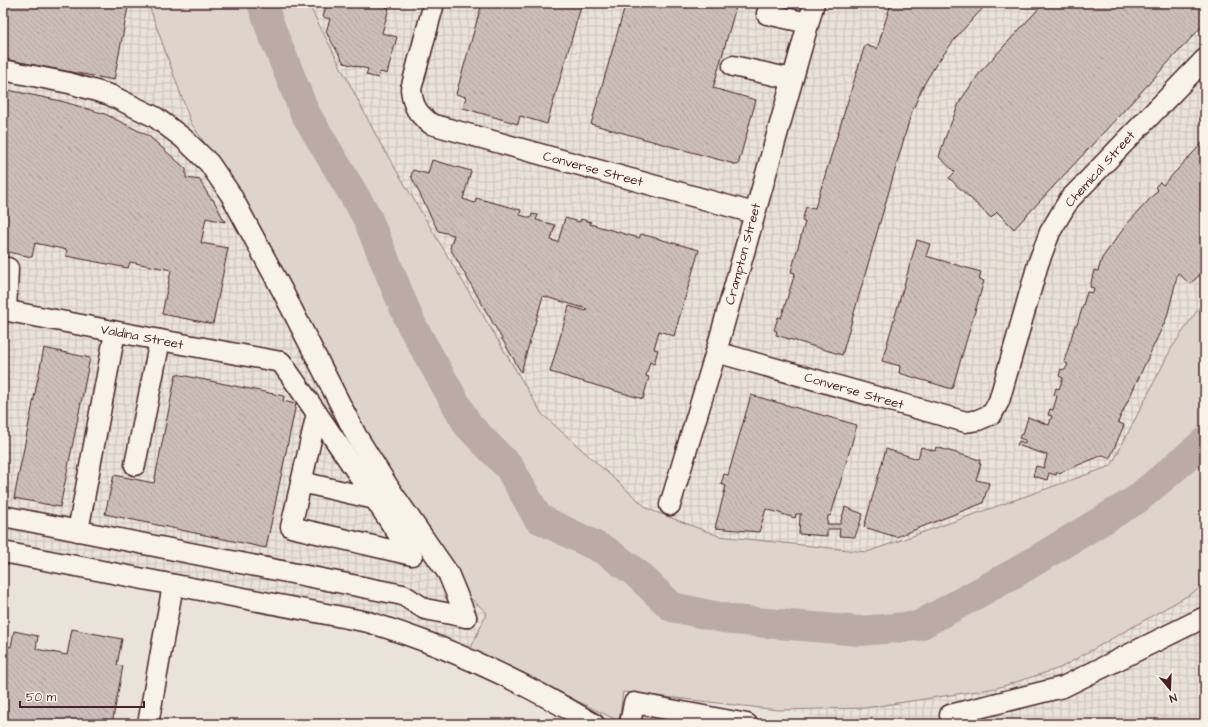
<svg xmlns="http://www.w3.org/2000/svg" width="1208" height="727" font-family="'Architects Daughter',sans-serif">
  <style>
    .built { fill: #eae3da }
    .industrial { fill: url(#industrial-grid) }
    .green { fill: #ded4cc; stroke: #947a7c }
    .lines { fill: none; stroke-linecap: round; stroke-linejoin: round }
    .river { stroke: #bcaaa7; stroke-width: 30 }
    .building { fill: url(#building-back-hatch); stroke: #4a1f2b }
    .minor-casing { stroke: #4a1f2b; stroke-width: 23 }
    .minor { stroke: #f7f3e8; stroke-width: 20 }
    .labels { text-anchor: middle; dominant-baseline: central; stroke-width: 3.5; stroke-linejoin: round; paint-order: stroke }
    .street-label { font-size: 13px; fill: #4a1f2b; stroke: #f7f3e8 }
  </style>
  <defs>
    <pattern id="industrial-grid" width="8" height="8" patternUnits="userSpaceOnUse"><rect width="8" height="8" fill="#eae3da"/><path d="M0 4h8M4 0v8" fill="none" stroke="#cac2bb"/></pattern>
    <pattern id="building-back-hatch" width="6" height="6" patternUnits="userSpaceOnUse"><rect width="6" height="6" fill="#ccbfb9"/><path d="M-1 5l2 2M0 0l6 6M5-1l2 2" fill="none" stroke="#b1a49f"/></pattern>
  </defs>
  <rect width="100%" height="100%" fill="#f7f3e8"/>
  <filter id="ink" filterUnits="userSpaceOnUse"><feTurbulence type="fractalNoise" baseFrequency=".025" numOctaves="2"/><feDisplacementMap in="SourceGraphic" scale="8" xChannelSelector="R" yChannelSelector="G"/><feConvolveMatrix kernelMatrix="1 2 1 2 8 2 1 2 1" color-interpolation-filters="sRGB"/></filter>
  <g filter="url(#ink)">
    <!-- built -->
    <path class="built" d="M 3,541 L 390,616 L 410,622 L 618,720 L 623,692 L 778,710 L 855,724 L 3,724 Z"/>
    <!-- industrial -->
    <g class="industrial">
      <path d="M 3,3 L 148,3 L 191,123 L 221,167 L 437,568 L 487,613 L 470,650 L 410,622 L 390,616 L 3,541 Z"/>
      <path d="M 311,3 L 1205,3 L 1205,299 L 1171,349 L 1111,466 L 867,552 L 719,536 L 648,509 L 542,414 L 380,143 L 311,8 Z"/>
      <path d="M 1205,583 L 1205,724 L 855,724 L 778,710 L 865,708 L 997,688 L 1060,668 L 1196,591 Z"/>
    </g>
    <!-- green -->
    <path class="green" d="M 148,3 L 311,3 L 311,9 L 380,143 L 542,414 L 648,509 L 719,536 L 867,552 L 1111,466 L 1171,349 L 1205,299 L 1205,583 L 1196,591 L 1060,668 L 997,688 L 865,708 L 778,710 L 623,692 L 619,721 L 470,650 L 487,613 L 437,568 L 221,167 L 191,123 Z"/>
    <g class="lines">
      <!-- river -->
      <path class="river" d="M 262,3 L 271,29 L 305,113 L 367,217 L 411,324 L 468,425 L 509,467 L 538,518 L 606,551 L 635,572 L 672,607 L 733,620 L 860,631 L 918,626 L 1015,573 L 1136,500 L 1205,442"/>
    </g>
    <!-- building -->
    <g class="building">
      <path d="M 3,3 L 109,3 L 128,7 L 114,80 L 3,59 Z"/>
      <path d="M 327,3 L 387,3 L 386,7 L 389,8 L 382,33 L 397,37 L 387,74 L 380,72 L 378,78 L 366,75 L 368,69 L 344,63 L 326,32 L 330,19 L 323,17 Z"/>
      <path d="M 482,3 L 582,3 L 547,124 L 520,116 L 518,124 L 463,108 L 466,97 L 456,94 Z"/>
      <path d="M 626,3 L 737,3 L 713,88 L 756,100 L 738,165 L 591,124 Z"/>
      <path d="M 891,3 L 984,3 L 983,8 L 958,35 L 935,66 L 923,86 L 911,114 L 842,355 L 776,335 L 777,331 L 774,330 L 778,317 L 781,318 L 795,273 L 791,272 L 805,222 L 802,221 L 806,207 L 815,208 L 865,45 L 877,49 Z"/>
      <path d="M 1044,3 L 1205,3 L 1205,23 L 1014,229 L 997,212 L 991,218 L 949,178 L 955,172 L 939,157 L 945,138 L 960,101 L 981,71 Z"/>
      <path d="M 3,89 L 61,101 L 105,114 L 149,136 L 186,169 L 186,178 L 201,180 L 201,183 L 211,199 L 213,199 L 225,222 L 206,218 L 201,243 L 228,248 L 213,324 L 162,314 L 171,270 L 130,262 L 128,268 L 66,256 L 67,250 L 35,243 L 32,257 L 3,251 Z"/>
      <path d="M 1205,140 L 1205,270 L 1190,284 L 1178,273 L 1167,317 L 1118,422 L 1124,425 L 1110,458 L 1103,455 L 1059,473 L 1057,472 L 1056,475 L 1049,473 L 1047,480 L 1033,476 L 1036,466 L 1044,468 L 1047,455 L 1017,445 L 1019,441 L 1025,443 L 1025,440 L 1019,438 L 1021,434 L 1023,434 L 1028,417 L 1049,425 L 1052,416 L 1048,415 L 1050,409 L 1053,410 L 1057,396 L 1054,395 L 1056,388 L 1059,389 L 1063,378 L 1059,376 L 1061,369 L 1065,370 L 1068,364 L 1064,362 L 1075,325 L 1077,325 L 1087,292 L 1093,293 L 1094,288 L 1090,287 L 1094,270 L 1098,271 L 1102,258 L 1127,224 L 1158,190 L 1155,187 L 1160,182 L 1163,185 Z"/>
      <path d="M 432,160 L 471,171 L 463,199 L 475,203 L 476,198 L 521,210 L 520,215 L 531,218 L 532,214 L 538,215 L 536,220 L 555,225 L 551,240 L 558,242 L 565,218 L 580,222 L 581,219 L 591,222 L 590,224 L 639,238 L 641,234 L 699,250 L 674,336 L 659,331 L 654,349 L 658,350 L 654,364 L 650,362 L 646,376 L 649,377 L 643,399 L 550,372 L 569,306 L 586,311 L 587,309 L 543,296 L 521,372 L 450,248 L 454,235 L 438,231 L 411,176 L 413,170 L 428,174 Z"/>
      <path d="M 917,240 L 930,244 L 926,256 L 981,272 L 979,279 L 984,281 L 952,389 L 899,373 L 900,366 L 882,361 Z"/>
      <path d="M 44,348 L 90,358 L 60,507 L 14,498 Z"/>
      <path d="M 176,374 L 284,396 L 283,401 L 296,404 L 266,548 L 105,514 L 114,475 L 154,483 Z"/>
      <path d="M 751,395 L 857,425 L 831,515 L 828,516 L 827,524 L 840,524 L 845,507 L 863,514 L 855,537 L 839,536 L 840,529 L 827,529 L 827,536 L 799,534 L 800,516 L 802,514 L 796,514 L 795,518 L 766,509 L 759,532 L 715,528 L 726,486 L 721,484 L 724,474 L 728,475 Z"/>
      <path d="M 921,447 L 935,451 L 936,447 L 980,460 L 979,464 L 981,464 L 976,480 L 989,483 L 983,503 L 896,537 L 864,527 L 886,449 L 918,459 Z"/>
      <path d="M 72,629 L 122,639 L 117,665 L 123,666 L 112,724 L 3,724 L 3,645 L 11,647 L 14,631 L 38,636 L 36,649 L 67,655 Z"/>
    </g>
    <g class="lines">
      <defs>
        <g id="minor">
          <path d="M 434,3 L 411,89 C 413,107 417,113 431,124 L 754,213"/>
          <path d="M 770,3 L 767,14 L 808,23"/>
          <path d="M 733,66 L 792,79"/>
          <path d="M 3,70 L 69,83 L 110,95 L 155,117 L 183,138 L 209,163 L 231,195 L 282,290 L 356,435 L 391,491 L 448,573 L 466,617"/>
          <path d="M 3,267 L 8,268 L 6,311"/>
          <path d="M 3,310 L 160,340 L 281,362"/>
          <path d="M 716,352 L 966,422 L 978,420 L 992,414 L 999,401 L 1038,264 L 1050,232 L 1069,200 L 1205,59"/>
          <path d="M 281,362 C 326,425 369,490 412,555 L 291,527 L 317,413"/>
          <path d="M 135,465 L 160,340"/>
          <path d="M 301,482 L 375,499"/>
          <path d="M 670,505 L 716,352 L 814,3"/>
          <path d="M 3,516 L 403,595 L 425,609 L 466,617"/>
          <path d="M 78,531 L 115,332"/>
          <path d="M 3,552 L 368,622 C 448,646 523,682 594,724"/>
          <path d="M 950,715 L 1063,687 L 1205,617"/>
          <path d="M 148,724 L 173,585"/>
          <path d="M 630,724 L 634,703 L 747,724"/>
        </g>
      </defs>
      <!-- minor casing -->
      <use href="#minor" class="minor-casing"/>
      <!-- minor -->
      <use href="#minor" class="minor"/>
    </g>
  </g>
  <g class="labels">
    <!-- street labels -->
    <g class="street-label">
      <text transform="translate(593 169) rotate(15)">Converse Street</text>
      <text transform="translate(1100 169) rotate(-48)">Chemical Street</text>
      <text transform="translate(743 254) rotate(-75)">Crampton Street</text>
      <text transform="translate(142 337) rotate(11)">Valdina Street</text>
      <text transform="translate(854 391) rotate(16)">Converse Street</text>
    </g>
  </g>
  <!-- margin -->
  <rect width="1208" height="727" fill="none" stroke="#f7f3e8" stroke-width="16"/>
  <rect x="8" y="8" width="1192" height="711" fill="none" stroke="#4a1f2b" stroke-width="1.5" filter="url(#ink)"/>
  <!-- north arrow -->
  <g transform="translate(1170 689) rotate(161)" stroke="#f7f3e8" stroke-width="3" paint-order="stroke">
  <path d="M0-3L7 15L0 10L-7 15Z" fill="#4a1f2b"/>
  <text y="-6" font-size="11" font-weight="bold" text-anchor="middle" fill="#4a1f2b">N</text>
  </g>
  <!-- scale -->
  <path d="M20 701v6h124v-6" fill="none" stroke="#4a1f2b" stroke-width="2"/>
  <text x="26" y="701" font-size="12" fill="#4a1f2b" stroke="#f7f3e8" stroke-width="3" paint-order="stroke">50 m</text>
</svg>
